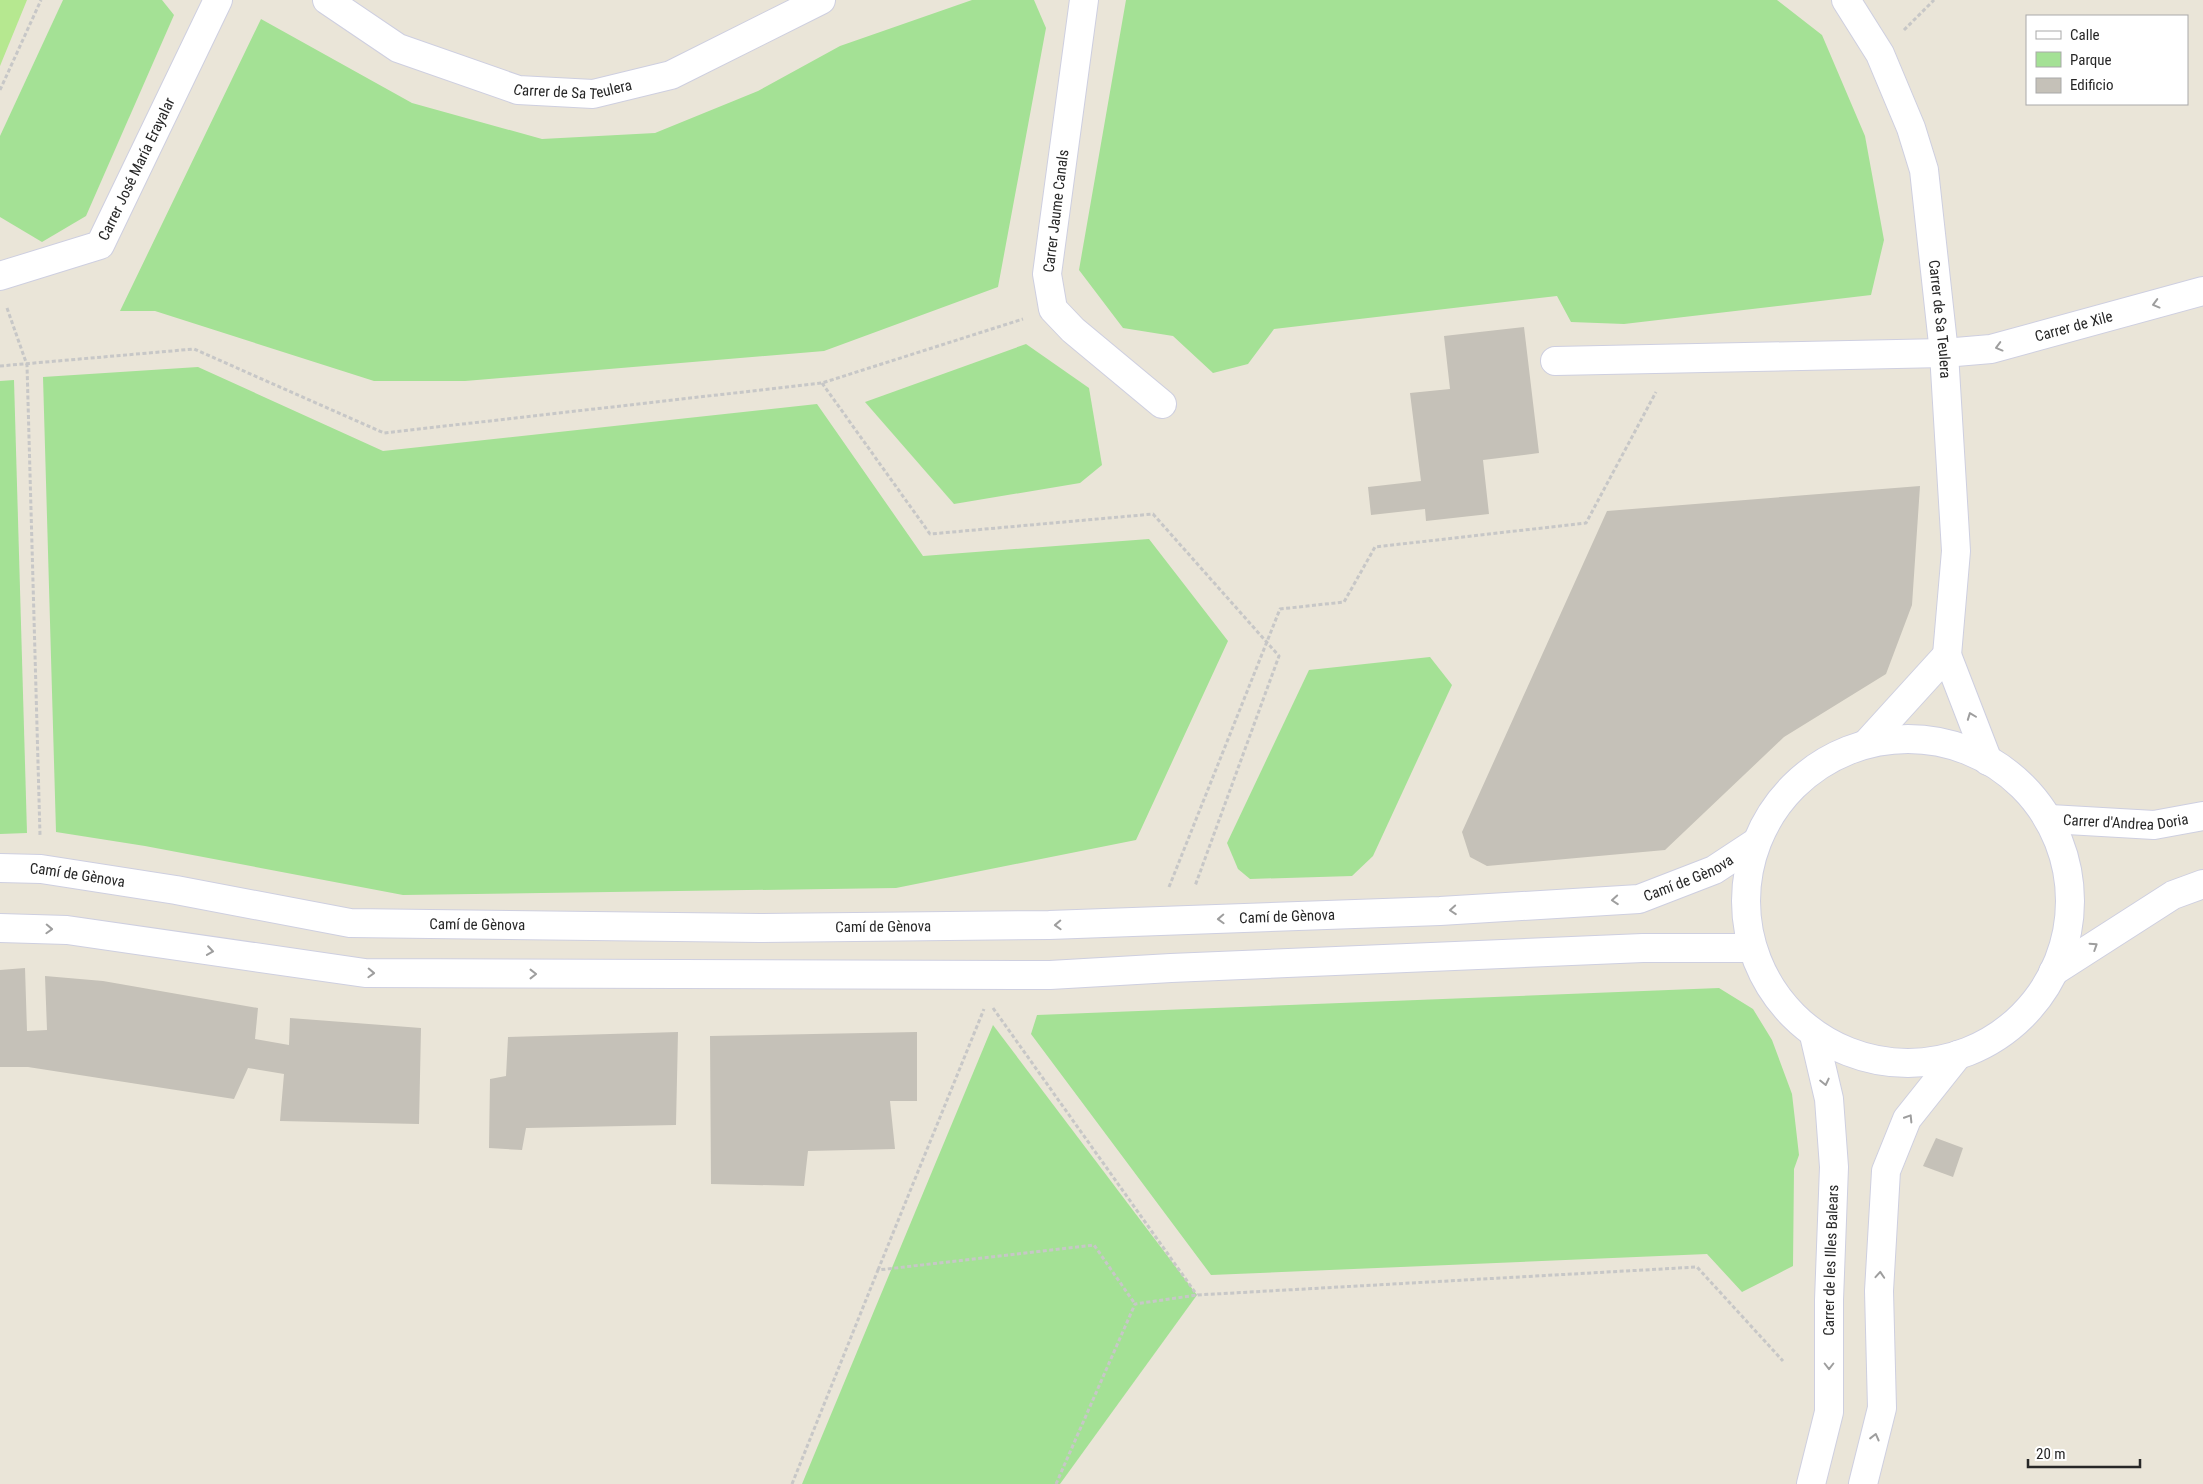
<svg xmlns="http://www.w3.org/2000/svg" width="2203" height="1484" font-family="'Roboto Condensed',sans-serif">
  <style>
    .green { fill: #a4e195 }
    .pitch { fill: #b6e890 }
    .building { fill: #c5c1b8 }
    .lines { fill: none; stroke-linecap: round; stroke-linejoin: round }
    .minor-casing { stroke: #cecfe0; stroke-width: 30 }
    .path { stroke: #c7c7c7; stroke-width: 3; stroke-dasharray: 4 2.5; stroke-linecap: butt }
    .minor { stroke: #fff; stroke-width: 28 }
    .oneway { stroke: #9e9e9e }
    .labels { text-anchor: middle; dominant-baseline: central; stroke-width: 4; stroke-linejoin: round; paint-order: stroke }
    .street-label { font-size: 15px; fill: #272727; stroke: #fff }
  </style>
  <rect width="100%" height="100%" fill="#eae5d8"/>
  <!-- green -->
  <g class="green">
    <path d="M 63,0 L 162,0 L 174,15 L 86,216 L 42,242 L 0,217 L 0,136 Z"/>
    <path d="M 972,0 L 1034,0 L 1046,28 L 998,287 L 824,351 L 465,381 L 374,381 L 155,311 L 120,311 L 261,19 L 412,103 L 542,139 L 655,133 L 758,91 L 840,46 Z"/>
    <path d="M 1126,0 L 1777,0 L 1822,35 L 1865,136 L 1884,240 L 1871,295 L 1624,324 L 1571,322 L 1557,296 L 1274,329 L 1248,364 L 1213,373 L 1173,336 L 1123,328 L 1079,270 Z"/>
    <path d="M 1026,344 L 1089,388 L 1102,465 L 1080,483 L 954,504 L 865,402 Z"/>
    <path d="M 198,367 L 383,451 L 817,404 L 923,556 L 1149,539 L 1228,641 L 1136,840 L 896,888 L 403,895 L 145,846 L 56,832 L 43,377 Z"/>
    <path d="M 14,380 L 27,833 L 0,834 L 0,381 Z"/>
    <path d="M 1430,657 L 1452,685 L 1373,856 L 1352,876 L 1250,879 L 1238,869 L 1227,843 L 1309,670 Z"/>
    <path d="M 1719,988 L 1753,1009 L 1772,1040 L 1792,1094 L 1799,1155 L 1794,1169 L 1793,1266 L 1742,1292 L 1707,1254 L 1211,1275 L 1031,1034 L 1037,1015 Z"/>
    <path d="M 993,1025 L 1197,1295 L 1060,1484 L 802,1484 Z"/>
  </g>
  <!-- pitch -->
  <path class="pitch" d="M 0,0 L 27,0 L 0,66 Z"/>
  <!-- building -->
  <g class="building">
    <path d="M 1524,327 L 1539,453 L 1483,460 L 1489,514 L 1426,521 L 1425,509 L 1371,515 L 1368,487 L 1421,481 L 1410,393 L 1450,389 L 1444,336 Z"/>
    <path d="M 1920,486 L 1912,605 L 1886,674 L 1784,737 L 1665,850 L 1487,866 L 1470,857 L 1462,832 L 1607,511 Z"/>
    <path d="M 25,968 L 27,1031 L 47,1030 L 45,976 L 103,981 L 258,1008 L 255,1039 L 289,1045 L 290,1018 L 421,1028 L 419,1124 L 280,1121 L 284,1074 L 248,1068 L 234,1099 L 28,1067 L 0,1067 L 0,970 Z"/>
    <path d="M 678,1032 L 676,1125 L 526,1128 L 522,1150 L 489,1148 L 490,1079 L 506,1076 L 508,1037 Z"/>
    <path d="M 917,1032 L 917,1101 L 890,1101 L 895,1149 L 808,1151 L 804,1186 L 711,1184 L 710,1036 Z"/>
    <path d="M 1936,1138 L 1963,1148 L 1953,1177 L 1923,1166 Z"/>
  </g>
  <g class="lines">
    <defs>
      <g id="minor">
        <path id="s1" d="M 327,0 L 398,48 L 518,90 L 593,94 L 671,75 L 821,0"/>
        <path d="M 1084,0 L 1047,274 L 1053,309 L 1073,330 L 1162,404"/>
        <path id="s2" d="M 1846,0 L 1880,54 L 1911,128 L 1924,170 L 1944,353 L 1956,551 L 1947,655"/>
        <path id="s3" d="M 0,276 L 100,245 L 218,0"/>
        <path id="s4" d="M 1555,361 L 1944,353 L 1991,349 L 2203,291"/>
        <circle cx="1908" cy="901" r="162"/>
        <path d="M 1867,743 L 1947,655 L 1988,761"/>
        <path id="s5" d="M 2050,819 L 2154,825 L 2203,816"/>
        <path id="s6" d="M 0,868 L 41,869 L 176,890 L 350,923 L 760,928 L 1049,925 L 1440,911 L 1639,899 L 1714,870 L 1755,843"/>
        <path d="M 0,928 L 67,930 L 365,973 L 1050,975 L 1171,968 L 1643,948 L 1751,948"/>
        <path d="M 2053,972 L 2173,895 L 2203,884"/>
        <path id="s7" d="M 1811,1484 L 1829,1412 L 1829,1300 L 1834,1167 L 1829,1099 L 1814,1035"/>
        <path d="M 1863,1484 L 1882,1408 L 1879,1291 L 1886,1171 L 1907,1119 L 1958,1055"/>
      </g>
    </defs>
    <!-- minor casing -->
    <use href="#minor" class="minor-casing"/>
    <!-- path -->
    <g class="path">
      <path d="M 1904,30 L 1934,0"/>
      <path d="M 0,90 L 41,0"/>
      <path d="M 7,308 L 27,365 L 40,835"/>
      <path d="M 0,366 L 194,349 L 384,433 L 822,383 L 1023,319"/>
      <path d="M 822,383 L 930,534 L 1153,514 L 1279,656 L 1195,886"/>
      <path d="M 1169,887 L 1280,609 L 1344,602 L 1375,547 L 1586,523 L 1656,392"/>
      <path d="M 993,1008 L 1197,1295"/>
      <path d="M 878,1270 L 984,1009"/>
      <path d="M 792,1484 L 878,1270 L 1094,1245 L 1135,1304"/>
      <path d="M 1056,1484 L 1135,1304 L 1197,1295 L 1697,1267 L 1783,1361"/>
    </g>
    <!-- minor -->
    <use href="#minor" class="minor"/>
  </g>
  <!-- one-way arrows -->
  <defs><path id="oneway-chevron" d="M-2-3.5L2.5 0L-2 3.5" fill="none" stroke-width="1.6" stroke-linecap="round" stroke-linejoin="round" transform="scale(1.25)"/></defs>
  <g class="oneway">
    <use href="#oneway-chevron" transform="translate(2156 304) rotate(165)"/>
    <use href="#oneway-chevron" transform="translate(1999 347) rotate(165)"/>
    <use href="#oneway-chevron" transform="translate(1971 716) rotate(-111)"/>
    <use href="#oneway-chevron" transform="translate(1615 900) rotate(176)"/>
    <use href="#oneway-chevron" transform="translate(1453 910) rotate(176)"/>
    <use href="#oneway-chevron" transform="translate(1221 919) rotate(178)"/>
    <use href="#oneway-chevron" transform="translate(1058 925) rotate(178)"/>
    <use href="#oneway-chevron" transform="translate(49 929) rotate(2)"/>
    <use href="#oneway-chevron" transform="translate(2094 946) rotate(-33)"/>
    <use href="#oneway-chevron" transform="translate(210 951) rotate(8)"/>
    <use href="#oneway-chevron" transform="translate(371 973) rotate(2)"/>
    <use href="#oneway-chevron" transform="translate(533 974)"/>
    <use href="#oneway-chevron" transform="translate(1825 1082) rotate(77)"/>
    <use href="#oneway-chevron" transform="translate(1909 1118) rotate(-58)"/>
    <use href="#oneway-chevron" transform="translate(1880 1275) rotate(-86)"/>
    <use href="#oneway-chevron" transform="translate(1829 1366) rotate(90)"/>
    <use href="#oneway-chevron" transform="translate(1875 1437) rotate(-76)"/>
  </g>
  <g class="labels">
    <!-- street labels -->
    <g class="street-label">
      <text stroke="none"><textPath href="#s1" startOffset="268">Carrer de Sa Teulera</textPath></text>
      <text stroke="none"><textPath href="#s3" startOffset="189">Carrer José María Erayalar</textPath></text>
      <text transform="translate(1056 211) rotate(-83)">Carrer Jaume Canals</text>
      <text stroke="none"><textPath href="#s2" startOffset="338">Carrer de Sa Teulera</textPath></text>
      <text stroke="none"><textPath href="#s4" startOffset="522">Carrer de Xile</textPath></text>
      <text stroke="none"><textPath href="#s5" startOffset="76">Carrer d'Andrea Doria</textPath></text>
      <text stroke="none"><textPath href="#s6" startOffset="78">Camí de Gènova</textPath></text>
      <text stroke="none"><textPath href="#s6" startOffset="1698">Camí de Gènova</textPath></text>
      <text stroke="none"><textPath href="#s6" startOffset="1292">Camí de Gènova</textPath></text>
      <text stroke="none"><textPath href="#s6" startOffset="482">Camí de Gènova</textPath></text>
      <text stroke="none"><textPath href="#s6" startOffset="888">Camí de Gènova</textPath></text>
      <text stroke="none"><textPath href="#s7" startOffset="226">Carrer de les Illes Balears</textPath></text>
    </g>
  </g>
  <!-- legend -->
  <rect x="2026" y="15" width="162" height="90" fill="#ffffff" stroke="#a9a9a9"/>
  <rect x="2036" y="31" width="25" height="8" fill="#ffffff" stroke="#a9a9a9"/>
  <text x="2070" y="40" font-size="15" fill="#272727">Calle</text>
  <rect x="2036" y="52" width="25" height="15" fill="#a4e195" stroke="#a9a9a9"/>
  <text x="2070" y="65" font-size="15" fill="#272727">Parque</text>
  <rect x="2036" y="78" width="25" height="15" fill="#c5c1b8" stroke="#a9a9a9"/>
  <text x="2070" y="90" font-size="15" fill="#272727">Edificio</text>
  <!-- scale -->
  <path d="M2028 1459v8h112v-8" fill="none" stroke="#272727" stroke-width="2.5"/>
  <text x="2036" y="1459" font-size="15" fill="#272727" stroke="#ffffff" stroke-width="4" paint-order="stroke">20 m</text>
</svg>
